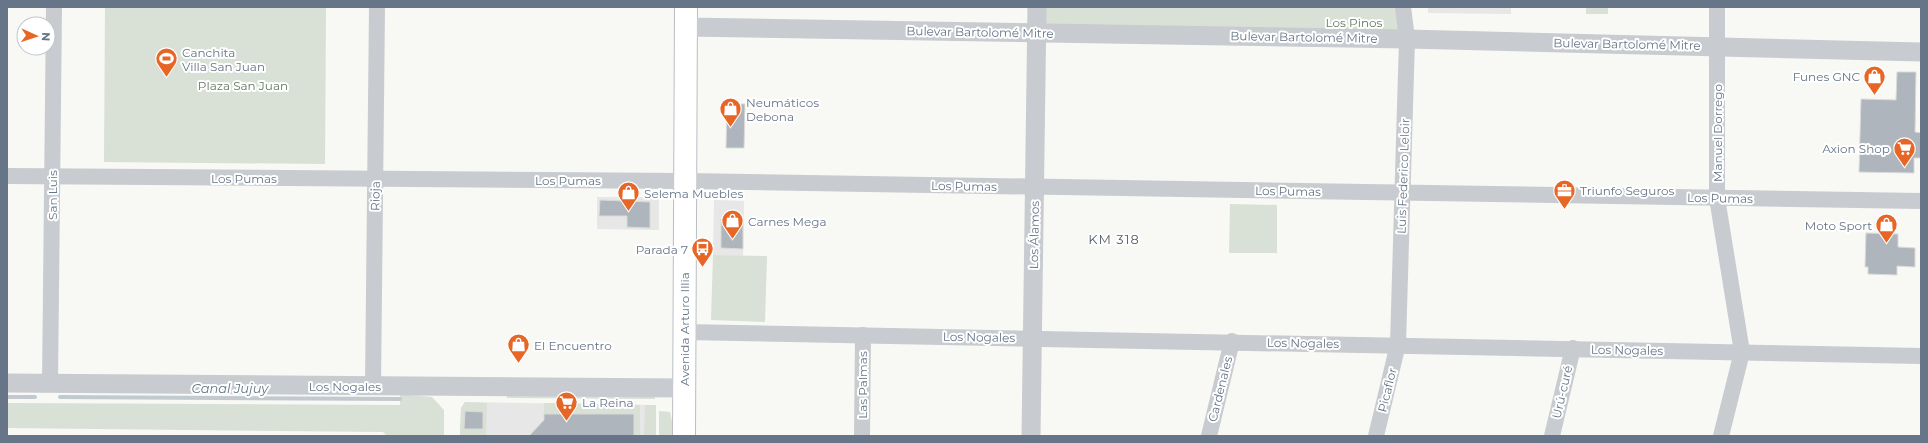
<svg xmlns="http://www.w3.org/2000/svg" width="1928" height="443" font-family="Montserrat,sans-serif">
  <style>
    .built { fill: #e6e7e6 }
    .green { fill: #d9e0d6 }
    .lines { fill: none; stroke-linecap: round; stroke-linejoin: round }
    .stream { stroke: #c2cad0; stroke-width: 4 }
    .building { fill: #afb5bc; stroke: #dadad8 }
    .secondary-casing { stroke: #babec3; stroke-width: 24 }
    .minor { stroke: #c8cbcf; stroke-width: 16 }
    .tertiary { stroke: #c8cbcf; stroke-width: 19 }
    .secondary { stroke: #fff; stroke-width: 22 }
    .labels { text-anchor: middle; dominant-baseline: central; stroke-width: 4; stroke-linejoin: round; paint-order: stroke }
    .park-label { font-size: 12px; fill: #647961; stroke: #fff }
    .street-label { font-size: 12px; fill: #667587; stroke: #fff }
    .poi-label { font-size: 12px; fill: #667587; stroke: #fff; text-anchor: start }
    .neighbourhood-label { font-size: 13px; letter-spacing: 1px; fill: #545f6c; stroke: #fff }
    .water-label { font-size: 13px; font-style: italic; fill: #627783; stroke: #fff }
  </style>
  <rect width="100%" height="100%" fill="#f8f8f5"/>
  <!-- built -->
  <g class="built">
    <path d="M 1428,7 L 1511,7 L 1511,14 L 1428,13 Z"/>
    <path d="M 597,197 L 659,197 L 659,230 L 597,229 Z"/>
    <path d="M 714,200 L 744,201 L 743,256 L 713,255 Z"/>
    <path d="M 465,402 L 656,405 L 656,436 L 460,435 L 461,408 Z"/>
  </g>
  <!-- green -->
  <g class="green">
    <path d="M 105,7 L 326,7 L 325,164 L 104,162 Z"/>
    <path d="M 1037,7 L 1403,7 L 1407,39 L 1036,33 Z"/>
    <rect x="1586" y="7" width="22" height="7"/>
    <path d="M 1230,204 L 1277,205 L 1277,253 L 1229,253 Z"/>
    <path d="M 713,255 L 767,256 L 765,322 L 711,320 Z"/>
    <path d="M 400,394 L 432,397 L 444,410 L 444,436 L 387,436 L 383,432 L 7,428 L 7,403 L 400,405 Z"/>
    <path d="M 507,394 L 655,394 L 655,399 L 507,398 Z"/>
    <path d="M 465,402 L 487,403 L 486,436 L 460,435 L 461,408 Z"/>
    <path d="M 544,403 L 640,405 L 640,436 L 634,436 L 634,414 L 544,414 Z"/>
    <path d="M 645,405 L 656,405 L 656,436 L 644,436 Z"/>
    <path d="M 659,411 L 670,412 L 675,436 L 659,436 Z"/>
  </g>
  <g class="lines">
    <!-- stream -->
    <g class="stream">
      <path d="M 7,397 L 35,397"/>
      <path d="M 60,397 L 400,399"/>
    </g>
  </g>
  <!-- building -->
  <g class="building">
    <path d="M 1897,72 L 1916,72 L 1915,132 L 1921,133 L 1921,158 L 1914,158 L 1914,173 L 1859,172 L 1861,99 L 1896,100 Z"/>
    <path d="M 727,104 L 745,104 L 744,148 L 726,148 Z"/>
    <path d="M 600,200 L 650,202 L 650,228 L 627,227 L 627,216 L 599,216 Z"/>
    <path d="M 721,219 L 743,219 L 743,249 L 721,248 Z"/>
    <path d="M 1866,233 L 1898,234 L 1898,247 L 1915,248 L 1915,267 L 1897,266 L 1897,275 L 1868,274 L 1868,267 L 1865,267 Z"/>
    <path d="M 465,411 L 483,412 L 483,429 L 464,429 Z"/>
    <path d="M 544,414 L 634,414 L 634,436 L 529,436 L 544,420 Z"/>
  </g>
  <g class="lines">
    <defs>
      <path id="secondary" d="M 684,436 L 686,7"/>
    </defs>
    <!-- secondary casing -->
    <use href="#secondary" class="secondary-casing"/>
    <!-- minor -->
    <g class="minor">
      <path d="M 1717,7 L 1717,198 L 1742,352 L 1721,436"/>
      <path d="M 7,176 L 685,181 L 1921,201"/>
      <path d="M 684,332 L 1921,356"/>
      <path d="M 50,384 L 54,7"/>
      <path d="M 373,386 L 377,7"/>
      <path d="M 862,436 L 863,335"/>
      <path d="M 1209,436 L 1232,341"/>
      <path d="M 1376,436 L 1398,344 L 1407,39 L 1403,7"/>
      <path d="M 1552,436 L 1573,348"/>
    </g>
    <!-- tertiary -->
    <g class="tertiary">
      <path d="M 686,27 L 1407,39 L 1921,52"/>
      <path d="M 7,383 L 684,388"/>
      <path d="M 1031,436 L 1037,7"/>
    </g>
    <!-- secondary -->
    <use href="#secondary" class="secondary"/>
  </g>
  <!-- icons -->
  <defs>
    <symbol id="stadium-pin" viewBox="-11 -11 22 30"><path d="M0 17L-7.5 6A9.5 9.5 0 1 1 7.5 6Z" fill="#e86625" stroke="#fff"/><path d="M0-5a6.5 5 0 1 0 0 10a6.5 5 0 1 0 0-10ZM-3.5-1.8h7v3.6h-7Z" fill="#fff"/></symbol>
    <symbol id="shop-pin" viewBox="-11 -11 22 30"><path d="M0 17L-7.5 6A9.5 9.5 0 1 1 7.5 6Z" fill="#e86625" stroke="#fff"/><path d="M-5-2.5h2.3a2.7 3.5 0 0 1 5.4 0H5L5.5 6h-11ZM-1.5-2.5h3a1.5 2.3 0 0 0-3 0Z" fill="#fff"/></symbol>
    <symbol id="supermarket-pin" viewBox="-11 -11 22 30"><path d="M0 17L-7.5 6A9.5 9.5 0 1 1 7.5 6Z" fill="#e86625" stroke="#fff"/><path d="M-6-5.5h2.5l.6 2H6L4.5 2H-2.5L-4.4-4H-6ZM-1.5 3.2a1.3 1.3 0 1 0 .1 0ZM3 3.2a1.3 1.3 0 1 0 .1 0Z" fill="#fff"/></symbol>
    <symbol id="office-pin" viewBox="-11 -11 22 30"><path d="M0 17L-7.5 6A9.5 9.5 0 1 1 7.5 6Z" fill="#e86625" stroke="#fff"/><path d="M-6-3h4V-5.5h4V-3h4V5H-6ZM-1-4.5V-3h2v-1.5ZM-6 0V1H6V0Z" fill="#fff"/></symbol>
    <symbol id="bus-pin" viewBox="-11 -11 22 30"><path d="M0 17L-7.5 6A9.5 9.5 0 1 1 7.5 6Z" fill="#e86625" stroke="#fff"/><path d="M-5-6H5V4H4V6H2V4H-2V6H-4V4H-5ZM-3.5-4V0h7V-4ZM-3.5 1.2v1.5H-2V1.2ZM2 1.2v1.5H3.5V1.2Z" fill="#fff"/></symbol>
  </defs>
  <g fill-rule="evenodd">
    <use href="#stadium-pin" x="154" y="46" width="25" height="34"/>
    <use href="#shop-pin" x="1862" y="64" width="25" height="34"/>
    <use href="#shop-pin" x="718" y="96" width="25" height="34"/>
    <use href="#supermarket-pin" x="1892" y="136" width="25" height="34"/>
    <use href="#office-pin" x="1552" y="178" width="25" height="34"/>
    <use href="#shop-pin" x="616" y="180" width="25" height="34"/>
    <use href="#shop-pin" x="720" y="208" width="25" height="34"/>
    <use href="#shop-pin" x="1874" y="212" width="25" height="34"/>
    <use href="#bus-pin" x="690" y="236" width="25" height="34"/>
    <use href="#shop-pin" x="506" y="332" width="25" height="34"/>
    <use href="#supermarket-pin" x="554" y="390" width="25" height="34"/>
  </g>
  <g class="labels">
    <!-- park labels -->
    <g class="park-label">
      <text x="1354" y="22">Los Pinos</text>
      <text x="243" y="85">Plaza San Juan</text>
    </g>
    <!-- street labels -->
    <g class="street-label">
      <text transform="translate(980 32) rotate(1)">Bulevar Bartolomé Mitre</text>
      <text transform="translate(1304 37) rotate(1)">Bulevar Bartolomé Mitre</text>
      <text transform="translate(1627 44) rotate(1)">Bulevar Bartolomé Mitre</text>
      <text transform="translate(1717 133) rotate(-90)">Manuel Dorrego</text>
      <text transform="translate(1403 176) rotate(-88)">Luis Federico Leloir</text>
      <text x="244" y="178">Los Pumas</text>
      <text x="568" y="180">Los Pumas</text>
      <text transform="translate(964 186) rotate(1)">Los Pumas</text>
      <text transform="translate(1288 191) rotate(1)">Los Pumas</text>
      <text transform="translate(52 195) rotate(-90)">San Luis</text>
      <text transform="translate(375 196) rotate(-89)">Rioja</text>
      <text transform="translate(1720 198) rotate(1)">Los Pumas</text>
      <text transform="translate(1034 235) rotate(-89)">Los Álamos</text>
      <text transform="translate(684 329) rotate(-90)">Avenida Arturo Illia</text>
      <text transform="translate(979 337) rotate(1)">Los Nogales</text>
      <text transform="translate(1303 343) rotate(1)">Los Nogales</text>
      <text transform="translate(1627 350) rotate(1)">Los Nogales</text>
      <text transform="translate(862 385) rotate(-90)">Las Palmas</text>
      <text x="345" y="386">Los Nogales</text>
      <text transform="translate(1220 389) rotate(-76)">Cardenales</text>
      <text transform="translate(1387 390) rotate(-76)">Picaflor</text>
      <text transform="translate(1562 392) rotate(-77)">Urú-curé</text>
    </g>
    <!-- poi labels -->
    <g class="poi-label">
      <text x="182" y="52">Canchita<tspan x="182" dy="14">Villa San Juan</tspan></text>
      <text x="1860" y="76" text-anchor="end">Funes GNC</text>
      <text x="746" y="102">Neumáticos<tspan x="746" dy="14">Debona</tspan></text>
      <text x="1890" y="148" text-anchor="end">Axion Shop</text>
      <text x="1580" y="190">Triunfo Seguros</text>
      <text x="644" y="193">Selema Muebles</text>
      <text x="748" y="221">Carnes Mega</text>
      <text x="1872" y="225" text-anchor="end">Moto Sport</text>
      <text x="688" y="249" text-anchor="end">Parada 7</text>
      <text x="534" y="345">El Encuentro</text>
      <text x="582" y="402">La Reina</text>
    </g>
    <!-- neighbourhood labels -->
    <g class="neighbourhood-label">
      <text x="1114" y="239">KM 318</text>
    </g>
    <!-- water labels -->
    <g class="water-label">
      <text x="230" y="388">Canal Jujuy</text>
    </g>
  </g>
  <!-- border -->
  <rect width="1928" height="443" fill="none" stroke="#667587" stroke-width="16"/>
  <!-- north arrow -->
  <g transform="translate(36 36) rotate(93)"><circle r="19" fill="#ffffff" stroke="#c2c8cf"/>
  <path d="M0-3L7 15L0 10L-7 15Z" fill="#e86625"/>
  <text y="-6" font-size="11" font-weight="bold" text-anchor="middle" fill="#667587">N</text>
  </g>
</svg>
